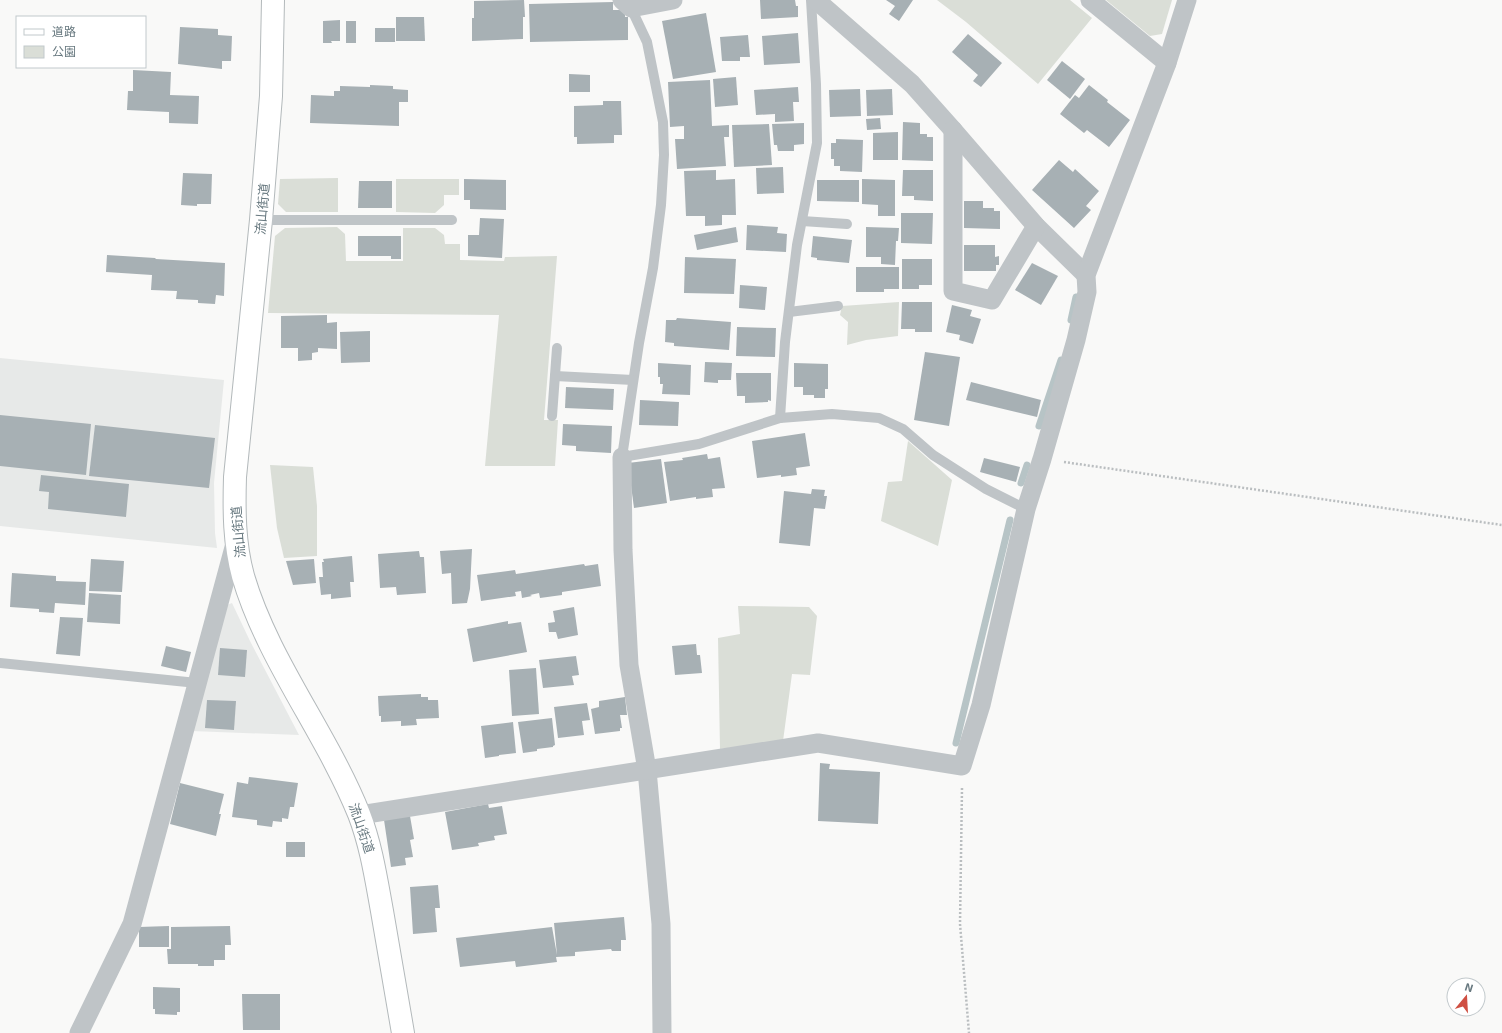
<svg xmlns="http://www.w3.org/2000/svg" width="1502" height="1033" font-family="'Exo 2','Noto Sans JP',sans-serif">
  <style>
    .built { fill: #e7e9e8 }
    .green { fill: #daded7 }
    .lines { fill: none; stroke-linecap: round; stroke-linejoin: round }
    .stream { stroke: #b7c4c6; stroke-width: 7 }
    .building { fill: #a7b0b4 }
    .primary-casing { stroke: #b3b9bb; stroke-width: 24 }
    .path { stroke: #babec0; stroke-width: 2.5; stroke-dasharray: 2 2; stroke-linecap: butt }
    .lane { stroke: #bfc4c7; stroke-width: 10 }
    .street { stroke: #bfc4c7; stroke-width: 19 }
    .primary { stroke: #fff; stroke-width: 22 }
    .labels { text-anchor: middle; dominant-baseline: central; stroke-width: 4; stroke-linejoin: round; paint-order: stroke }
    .street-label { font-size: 13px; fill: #67787f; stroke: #fff }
  </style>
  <rect width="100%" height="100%" fill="#f9f9f8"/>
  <!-- built -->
  <g class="built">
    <path d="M 0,358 L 224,380 L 214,483 L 215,533 L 217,548 L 0,526 Z"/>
    <path d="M 232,603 L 250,641 L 299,735 L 191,731 L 227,605 Z"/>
  </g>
  <!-- green -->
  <g class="green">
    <path d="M 937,0 L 1070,0 L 1092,18 L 1038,84 L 966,22 Z"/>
    <path d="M 1106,0 L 1172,0 L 1162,34 L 1150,36 Z"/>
    <path d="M 338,178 L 338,212 L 286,212 L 278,204 L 280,179 Z"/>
    <path d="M 396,179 L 459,179 L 459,195 L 444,195 L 444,205 L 435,213 L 396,212 Z"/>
    <path d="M 337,227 L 345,234 L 346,261 L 403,261 L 403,228 L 435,228 L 444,235 L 445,244 L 460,244 L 460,260 L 504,261 L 505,257 L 557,256 L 544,420 L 558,420 L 555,466 L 485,466 L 499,315 L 268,313 L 275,236 L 285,228 Z"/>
    <path d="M 899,302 L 898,336 L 866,340 L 847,345 L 848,322 L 840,315 L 842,306 Z"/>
    <path d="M 908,441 L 952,480 L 938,546 L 881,521 L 888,482 L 902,481 Z"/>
    <path d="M 270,465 L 313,467 L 317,506 L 317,556 L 284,558 L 277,528 Z"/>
    <path d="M 738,606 L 809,607 L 817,616 L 810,675 L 792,674 L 783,741 L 720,749 L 718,638 L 740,634 Z"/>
  </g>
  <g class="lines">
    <!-- stream -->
    <g class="stream">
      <path d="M 1071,320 L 1076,297"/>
      <path d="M 1039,426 L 1061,360"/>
      <path d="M 1021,483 L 1027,465"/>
      <path d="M 956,743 L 1010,520"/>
    </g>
  </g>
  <!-- building -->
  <g class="building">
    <path d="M 524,0 L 525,17 L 523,17 L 523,39 L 472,41 L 472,18 L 474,18 L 474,1 Z"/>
    <path d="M 760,0 L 795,0 L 796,6 L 798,6 L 798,17 L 761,19 Z"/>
    <path d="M 886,0 L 913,0 L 899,21 L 889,14 L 895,6 Z"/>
    <path d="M 613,2 L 613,10 L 625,10 L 625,17 L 628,17 L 628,40 L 530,42 L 529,4 Z"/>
    <path d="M 706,13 L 716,72 L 673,79 L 662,21 Z"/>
    <path d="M 396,17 L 424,17 L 425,41 L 396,41 Z"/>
    <path d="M 340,20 L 340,41 L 331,41 L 332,43 L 323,43 L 323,21 Z"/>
    <rect x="346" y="21" width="10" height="22"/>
    <path d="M 180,27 L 218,29 L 218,35 L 232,36 L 231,61 L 222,61 L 222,69 L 178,64 Z"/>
    <rect x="375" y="28" width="20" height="14"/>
    <path d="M 798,33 L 800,63 L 764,65 L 762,36 Z"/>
    <path d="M 968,34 L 1002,63 L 981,87 L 973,81 L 978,75 L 952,52 Z"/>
    <path d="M 748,35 L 750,57 L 740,57 L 740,61 L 722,61 L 720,37 Z"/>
    <path d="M 1062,61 L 1085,79 L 1070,99 L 1047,80 Z"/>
    <path d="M 133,70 L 171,72 L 170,95 L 199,96 L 198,124 L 169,123 L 169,112 L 127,110 L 128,91 L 133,91 Z"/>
    <path d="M 569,74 L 590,75 L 590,92 L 569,92 Z"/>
    <path d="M 736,77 L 738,105 L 715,107 L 713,79 Z"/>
    <path d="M 710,80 L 712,126 L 729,125 L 729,137 L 724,137 L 726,166 L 677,169 L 675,139 L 684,139 L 684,126 L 670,127 L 668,82 Z"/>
    <path d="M 370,85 L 393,86 L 393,89 L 408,90 L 408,102 L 399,102 L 399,126 L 310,123 L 311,95 L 334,96 L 334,91 L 340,91 L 340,86 L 370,87 Z"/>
    <path d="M 1089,85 L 1108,100 L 1107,102 L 1130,120 L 1109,147 L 1087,130 L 1084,133 L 1060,114 L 1075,95 L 1079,98 Z"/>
    <path d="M 798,87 L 799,102 L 793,102 L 794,121 L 775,122 L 775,114 L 756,115 L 754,90 Z"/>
    <path d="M 860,89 L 861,116 L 830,117 L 829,90 Z"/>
    <path d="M 892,89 L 893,115 L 867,116 L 866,90 Z"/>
    <path d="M 603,101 L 621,101 L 622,135 L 614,135 L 614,143 L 577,144 L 577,137 L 574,137 L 574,106 L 603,105 Z"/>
    <path d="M 880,118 L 881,129 L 867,130 L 866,119 Z"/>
    <path d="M 903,122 L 920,123 L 920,134 L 927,134 L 927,137 L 933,137 L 933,161 L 902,160 Z"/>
    <path d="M 804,123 L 804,144 L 794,145 L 794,151 L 778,151 L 777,145 L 774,145 L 772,124 Z"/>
    <path d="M 769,124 L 772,165 L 734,167 L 732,125 Z"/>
    <path d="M 898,132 L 898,160 L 873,160 L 873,133 Z"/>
    <path d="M 836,139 L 863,140 L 862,172 L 840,171 L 840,166 L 834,166 L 834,159 L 831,159 L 831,143 L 836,143 Z"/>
    <path d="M 1059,160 L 1073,172 L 1075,169 L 1099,191 L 1086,206 L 1091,210 L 1074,228 L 1032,190 Z"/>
    <path d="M 783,167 L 784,193 L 757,194 L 756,168 Z"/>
    <path d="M 716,170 L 716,180 L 735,179 L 736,215 L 722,215 L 722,225 L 705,226 L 705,216 L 686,216 L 684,171 Z"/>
    <path d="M 903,170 L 933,170 L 933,201 L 914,200 L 914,196 L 902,196 Z"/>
    <path d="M 183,173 L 212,174 L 211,204 L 197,204 L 197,206 L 181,205 Z"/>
    <path d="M 464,179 L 506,180 L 506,210 L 470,209 L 470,200 L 464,200 Z"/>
    <path d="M 862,179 L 895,180 L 895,216 L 878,216 L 878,205 L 862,204 Z"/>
    <path d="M 817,180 L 859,180 L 859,202 L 817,201 Z"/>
    <path d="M 359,181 L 392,181 L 392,208 L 358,208 Z"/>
    <path d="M 964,201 L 983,201 L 983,208 L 994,208 L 994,211 L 1000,211 L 1000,229 L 964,228 Z"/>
    <path d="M 901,213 L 933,213 L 932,244 L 901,243 Z"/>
    <path d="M 480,218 L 504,219 L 502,258 L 468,256 L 468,235 L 479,235 Z"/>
    <path d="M 747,225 L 778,227 L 777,233 L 787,234 L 786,252 L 746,250 Z"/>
    <path d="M 736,227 L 738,242 L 697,250 L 694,235 Z"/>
    <path d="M 866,227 L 899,228 L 898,241 L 896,241 L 895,265 L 881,264 L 881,257 L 866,257 Z"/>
    <path d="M 358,236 L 401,236 L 401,259 L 391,259 L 391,256 L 358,256 Z"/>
    <path d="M 813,236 L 852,240 L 849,263 L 817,260 L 817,258 L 811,257 Z"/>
    <path d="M 964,245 L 995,245 L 995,257 L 999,256 L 999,265 L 996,265 L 996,271 L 964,271 Z"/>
    <path d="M 107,255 L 155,258 L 156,259 L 225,263 L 224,296 L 216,295 L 215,304 L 198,303 L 198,300 L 176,299 L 177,291 L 151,290 L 152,275 L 106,272 Z"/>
    <path d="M 685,257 L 736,259 L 734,294 L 684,293 Z"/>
    <path d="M 902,259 L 932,259 L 932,285 L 919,285 L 919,289 L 902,289 Z"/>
    <path d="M 1032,263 L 1058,276 L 1041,305 L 1015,290 Z"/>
    <path d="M 856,267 L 899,267 L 899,289 L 884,289 L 884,292 L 856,292 Z"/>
    <path d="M 740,285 L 767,287 L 765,310 L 739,308 Z"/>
    <path d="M 902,302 L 932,302 L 932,332 L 915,332 L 915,329 L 901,329 Z"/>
    <path d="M 952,305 L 972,310 L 970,316 L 981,319 L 973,344 L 959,340 L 960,335 L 946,332 Z"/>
    <path d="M 327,315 L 327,323 L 337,322 L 337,349 L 318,348 L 318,352 L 312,353 L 312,360 L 298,361 L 298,348 L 281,348 L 281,316 Z"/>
    <path d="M 677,318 L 731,322 L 729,350 L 674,346 L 674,343 L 665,342 L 666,320 L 676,320 Z"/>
    <path d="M 737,327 L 776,328 L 775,357 L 736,356 Z"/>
    <path d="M 370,331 L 370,362 L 341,363 L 340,332 Z"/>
    <path d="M 925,352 L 960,357 L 949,426 L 914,420 Z"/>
    <path d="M 705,362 L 732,363 L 731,380 L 718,380 L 718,383 L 704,382 Z"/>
    <path d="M 658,363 L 691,365 L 690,395 L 662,394 L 663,384 L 660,384 L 660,377 L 658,377 Z"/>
    <path d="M 794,363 L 828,364 L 828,389 L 825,389 L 825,398 L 814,398 L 814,395 L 803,395 L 803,387 L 794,387 Z"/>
    <path d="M 736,373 L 771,373 L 771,401 L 768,400 L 768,402 L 745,403 L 745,396 L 737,396 Z"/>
    <path d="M 971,382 L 1041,400 L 1037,417 L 966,400 Z"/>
    <path d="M 566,387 L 614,389 L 613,410 L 565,408 Z"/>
    <path d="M 640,400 L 679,402 L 678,426 L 639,425 Z"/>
    <path d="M 0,415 L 91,424 L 86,475 L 0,466 Z"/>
    <path d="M 563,424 L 612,426 L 611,453 L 576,451 L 576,446 L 562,445 Z"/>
    <path d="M 95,425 L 215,438 L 209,488 L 89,476 Z"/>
    <path d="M 805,433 L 810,466 L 796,468 L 797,475 L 781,477 L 781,475 L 757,478 L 752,441 Z"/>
    <path d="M 707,454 L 708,459 L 720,457 L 725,488 L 712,489 L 713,497 L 696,499 L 696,497 L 670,501 L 664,462 L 683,460 L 682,458 Z"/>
    <path d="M 984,458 L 1020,467 L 1016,482 L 980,472 Z"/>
    <path d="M 661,459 L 667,503 L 634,508 L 628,463 Z"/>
    <path d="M 41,475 L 129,484 L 126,517 L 48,509 L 49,492 L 39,491 Z"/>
    <path d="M 812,489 L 825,490 L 824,496 L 827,496 L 825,509 L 814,508 L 810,546 L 779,543 L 784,491 L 811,494 Z"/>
    <path d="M 472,549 L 470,589 L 467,603 L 452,604 L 451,573 L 442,574 L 440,551 Z"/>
    <path d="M 419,551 L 420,557 L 424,557 L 426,593 L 397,595 L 396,587 L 380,588 L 378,554 Z"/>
    <path d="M 352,556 L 354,582 L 350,582 L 351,597 L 331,599 L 331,594 L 321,595 L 319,577 L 323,577 L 322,562 L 324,562 L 323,559 Z"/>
    <path d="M 91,559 L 124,561 L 122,592 L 89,591 Z"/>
    <path d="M 314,559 L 316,583 L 293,585 L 286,561 Z"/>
    <path d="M 584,564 L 585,566 L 598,564 L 601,586 L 562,592 L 562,595 L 540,598 L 539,593 L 530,595 L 532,596 L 522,598 L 521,591 L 515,592 L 516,596 L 481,601 L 477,575 L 515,570 L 516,574 Z"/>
    <path d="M 12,573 L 56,576 L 56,581 L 86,582 L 85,605 L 55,603 L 54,613 L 39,612 L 39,609 L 10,607 Z"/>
    <path d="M 89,593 L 121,595 L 120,624 L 87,622 Z"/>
    <path d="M 574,607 L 578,635 L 558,639 L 556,632 L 549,632 L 548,623 L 555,622 L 553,611 Z"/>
    <path d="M 60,617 L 83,618 L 80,656 L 56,654 Z"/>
    <path d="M 508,621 L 508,624 L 521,622 L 527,652 L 473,662 L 467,629 Z"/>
    <path d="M 696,644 L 697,655 L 700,655 L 702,673 L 675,675 L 672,646 Z"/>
    <path d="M 166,646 L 191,652 L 186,672 L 161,666 Z"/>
    <path d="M 220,648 L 247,650 L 245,677 L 218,675 Z"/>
    <path d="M 576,656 L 579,675 L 572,676 L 574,685 L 543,688 L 539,660 Z"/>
    <path d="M 536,668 L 539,714 L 512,716 L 509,670 Z"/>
    <path d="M 421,694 L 421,697 L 428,697 L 428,700 L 438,700 L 439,718 L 416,719 L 417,725 L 401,726 L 401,721 L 381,722 L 381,716 L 379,716 L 378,696 Z"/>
    <path d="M 625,697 L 627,715 L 620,715 L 622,728 L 620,728 L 620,731 L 595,734 L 591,709 L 599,707 L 599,701 Z"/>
    <path d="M 207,700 L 236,701 L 234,730 L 205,728 Z"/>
    <path d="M 587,703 L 590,720 L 582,721 L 584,735 L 558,738 L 554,707 Z"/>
    <path d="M 552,718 L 555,745 L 553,746 L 553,747 L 537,749 L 537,751 L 523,753 L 518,722 Z"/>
    <path d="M 513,722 L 516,753 L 499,755 L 499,756 L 485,758 L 481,726 Z"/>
    <path d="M 820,763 L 830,764 L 829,769 L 880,772 L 878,824 L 818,821 Z"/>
    <path d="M 249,777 L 298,783 L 294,807 L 290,807 L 288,819 L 282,818 L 282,822 L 273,821 L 272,827 L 257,825 L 257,820 L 232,817 L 237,782 L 248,784 Z"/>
    <path d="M 180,783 L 224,794 L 219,814 L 221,814 L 216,836 L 170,824 Z"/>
    <path d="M 488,804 L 489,808 L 502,806 L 507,834 L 494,836 L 495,840 L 478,843 L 479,846 L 452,850 L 445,812 Z"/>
    <path d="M 410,816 L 414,839 L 410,840 L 413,857 L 405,858 L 406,865 L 391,867 L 384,820 Z"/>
    <rect x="286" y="842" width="19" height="15"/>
    <path d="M 438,885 L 440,908 L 435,908 L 437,932 L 413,934 L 410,887 Z"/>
    <path d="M 624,917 L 626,940 L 621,940 L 621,951 L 612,951 L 611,949 L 575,952 L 575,956 L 556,957 L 557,962 L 516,967 L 515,961 L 460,967 L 456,938 L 552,927 L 557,955 L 554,923 Z"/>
    <path d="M 169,926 L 169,947 L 139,947 L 139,927 Z"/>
    <path d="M 230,926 L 231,945 L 225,945 L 225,960 L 214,960 L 214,966 L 198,966 L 198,964 L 168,964 L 167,949 L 171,949 L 171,927 Z"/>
    <path d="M 153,987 L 180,988 L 180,1012 L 177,1012 L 177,1015 L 155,1014 L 155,1009 L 153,1009 Z"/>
    <path d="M 242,994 L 280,994 L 280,1030 L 243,1030 Z"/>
  </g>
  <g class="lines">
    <defs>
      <path id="primary" d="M 273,0 L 271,96 L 261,220 L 235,477 C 234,510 234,543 243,576 C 268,661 326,732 359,814 C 371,845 376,878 382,911 C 389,952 396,992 403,1033"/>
    </defs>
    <!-- primary casing -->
    <use href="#primary" class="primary-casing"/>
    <!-- path -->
    <g class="path">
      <path d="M 1064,462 L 1502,525"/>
      <path d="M 962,788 L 960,924 L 969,1033"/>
    </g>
    <!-- lane -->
    <g class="lane">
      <path d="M 631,8 L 647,42 L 663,122 L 664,155 L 661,205 L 653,268 L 639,343 L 622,457 L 699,444 L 780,418 L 832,414 L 879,418 L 903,429 L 933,455 L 986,489 L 1026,509"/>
      <path d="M 261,220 L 452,220"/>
      <path d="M 802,221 L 847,224"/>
      <path d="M 789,312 L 838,306"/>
      <path d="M 555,376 L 633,380"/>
      <path d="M 552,416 L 557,348"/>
      <path d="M 780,418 L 785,342 L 797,245 L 817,143 L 816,84 L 811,0"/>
      <path d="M 0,663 L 197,683"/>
    </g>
    <!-- street -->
    <g class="street">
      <path d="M 622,0 L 631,8 L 673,0"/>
      <path d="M 816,0 L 912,84 L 953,130 L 1036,226 L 1086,275"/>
      <path d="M 1090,0 L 1167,63"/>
      <path d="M 953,130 L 953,291 L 992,300 L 1036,226"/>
      <path d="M 622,457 L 623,550 L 629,665 L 647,770 L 661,924 L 662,1033"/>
      <path d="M 360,815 L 818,743 L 962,766 L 981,705 L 1026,509 L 1042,459 L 1076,340 L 1087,292 L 1086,275 L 1167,63 L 1187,0"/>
      <path d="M 79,1033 L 132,924 L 236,540"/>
    </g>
    <!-- primary -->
    <use href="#primary" class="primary"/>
  </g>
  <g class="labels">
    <!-- street labels -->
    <g class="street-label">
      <text transform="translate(262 209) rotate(-85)">流山街道</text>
      <text transform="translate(238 532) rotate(-95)">流山街道</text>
      <text transform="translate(362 828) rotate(71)">流山街道</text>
    </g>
  </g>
  <!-- legend -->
  <rect x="16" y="16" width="130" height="52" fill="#ffffff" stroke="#c2c9cc"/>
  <rect x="24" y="29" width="20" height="6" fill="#ffffff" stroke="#c2c9cc"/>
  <text x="52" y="36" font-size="12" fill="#67787f">道路</text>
  <rect x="24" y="46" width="20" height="12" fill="#daded7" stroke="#c2c9cc"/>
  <text x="52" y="56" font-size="12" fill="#67787f">公園</text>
  <!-- north arrow -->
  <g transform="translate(1466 997) rotate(18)"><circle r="19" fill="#ffffff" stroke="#c2c9cc"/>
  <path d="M0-3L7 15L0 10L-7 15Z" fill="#cf4f42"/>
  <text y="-6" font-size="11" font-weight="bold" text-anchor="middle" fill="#67787f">N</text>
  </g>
</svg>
